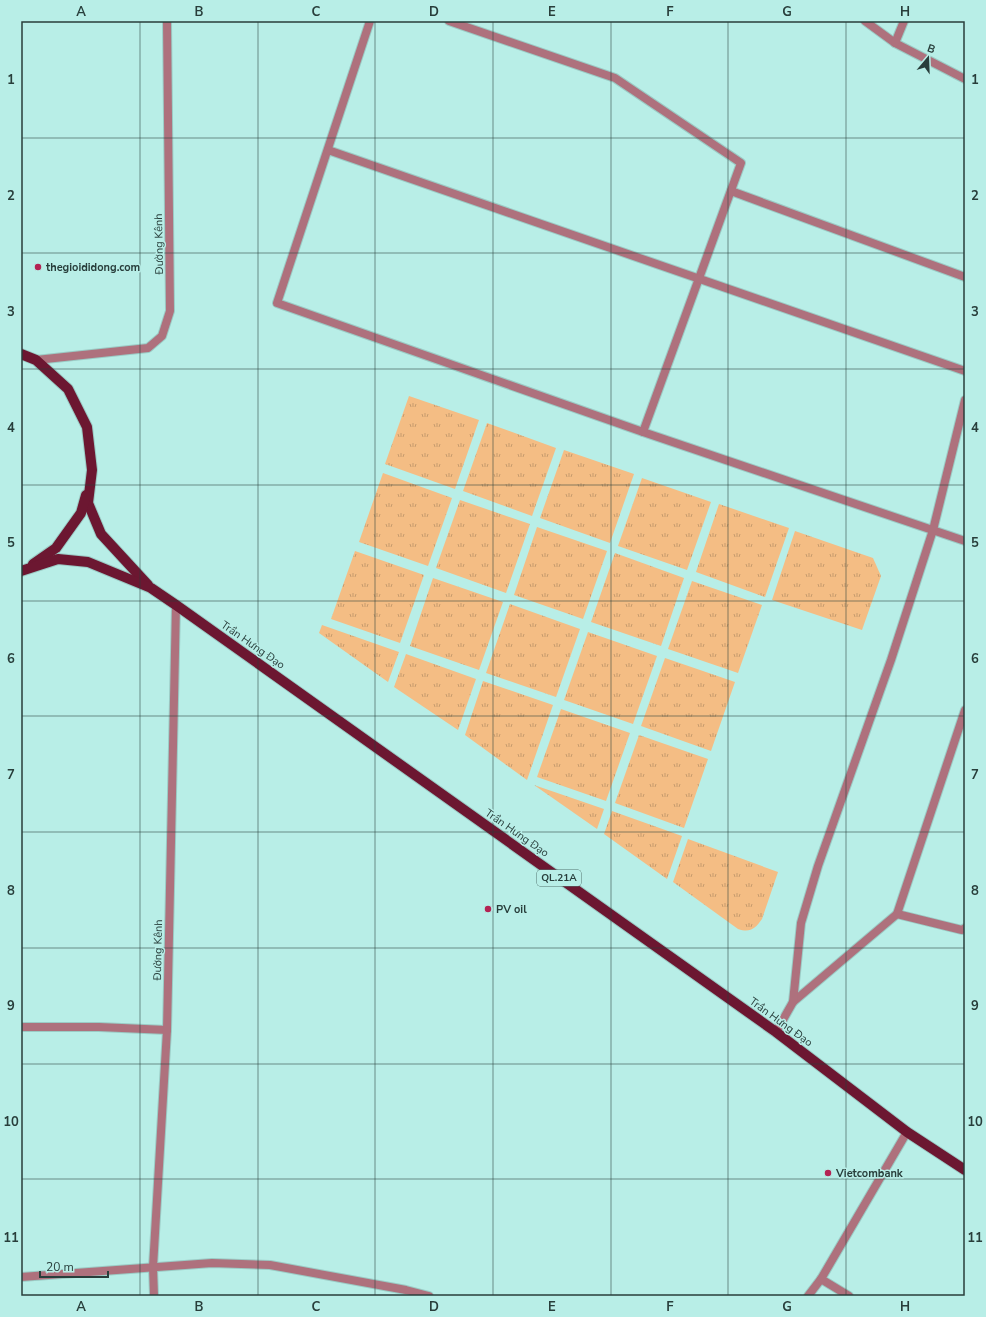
<svg xmlns="http://www.w3.org/2000/svg" width="986" height="1317" font-family="'Nunito Sans',sans-serif">
  <style>
    .grass { fill: url(#grass-tufts) }
    .lines { fill: none; stroke-linecap: round; stroke-linejoin: round }
    .service-casing { stroke: #9bcbc5; stroke-width: 10 }
    .minor-casing { stroke: #9bcbc5; stroke-width: 10 }
    .tertiary-casing { stroke: #9bcbc5; stroke-width: 10 }
    .primary-casing { stroke: #9bcbc5; stroke-width: 12 }
    .service { stroke: #ae717d; stroke-width: 8 }
    .minor { stroke: #ae717d; stroke-width: 8 }
    .tertiary { stroke: #ae717d; stroke-width: 8 }
    .primary { stroke: #6c1731; stroke-width: 10 }
    .grid { fill: none; stroke: #283e3b; stroke-width: 1; stroke-opacity: 0.55 }
    .poi-dot { fill: #b32353; stroke: #b8eee7; stroke-width: 1.5 }
    .labels { text-anchor: middle; dominant-baseline: central; stroke-width: 3; stroke-linejoin: round; paint-order: stroke }
    .shield { fill: #b8eee7; stroke: #53736f; stroke-width: 1 }
    .shield-label { font-size: 10px; font-weight: bold; fill: #283e3b }
    .street-label { font-size: 11px; fill: #283e3b; stroke: #b8eee7 }
    .poi-label { font-size: 11px; font-weight: bold; fill: #283e3b; stroke: #b8eee7; text-anchor: start }
    .neatline { fill: none; stroke: #283e3b; stroke-width: 1.5 }
    .grid-label { font-size: 13px; text-anchor: middle; font-weight: bold; fill: #283e3b }
  </style>
  <defs>
    <pattern id="grass-tufts" width="24" height="20" patternUnits="userSpaceOnUse"><rect width="24" height="20" fill="#f4bd84"/><path d="M3 7l-1-3M5 7V3M7 7l1-3M15 17l-1-3M17 17v-4M19 17l1-3" fill="none" stroke="#c69b6d"/></pattern>
  </defs>
  <rect width="100%" height="100%" fill="#b8eee7"/>
  <!-- grass -->
  <g class="grass">
    <path d="M 409,396 L 479,420 L 455,489 L 385,464 Z"/>
    <path d="M 487,423 L 556,448 L 532,516 L 463,491 Z"/>
    <path d="M 564,450 L 634,474 L 610,543 L 540,518 Z"/>
    <path d="M 383,473 L 452,498 L 428,566 L 359,542 Z"/>
    <path d="M 642,478 L 711,502 L 687,570 L 618,546 Z"/>
    <path d="M 460,500 L 530,524 L 506,593 L 436,568 Z"/>
    <path d="M 719,504 L 789,528 L 765,597 L 696,572 Z"/>
    <path d="M 537,527 L 607,551 L 583,619 L 514,595 Z"/>
    <path d="M 795,531 L 873,558 L 881,576 L 862,630 L 772,600 Z"/>
    <path d="M 355,551 L 424,575 L 400,643 L 331,619 Z"/>
    <path d="M 615,553 L 684,578 L 661,646 L 591,622 Z"/>
    <path d="M 433,578 L 503,602 L 479,670 L 410,646 Z"/>
    <path d="M 692,581 L 762,605 L 738,673 L 668,649 Z"/>
    <path d="M 510,604 L 580,629 L 556,697 L 486,673 Z"/>
    <path d="M 322,625 L 399,652 L 388,682 L 319,633 Z"/>
    <path d="M 588,632 L 657,656 L 633,724 L 564,700 Z"/>
    <path d="M 406,654 L 476,679 L 458,730 L 394,687 Z"/>
    <path d="M 665,658 L 735,682 L 711,751 L 641,726 Z"/>
    <path d="M 483,681 L 553,705 L 527,780 L 465,735 Z"/>
    <path d="M 561,709 L 630,733 L 606,801 L 537,777 Z"/>
    <path d="M 639,735 L 708,759 L 684,828 L 615,803 Z"/>
    <path d="M 534,785 L 604,809 L 597,829 Z"/>
    <path d="M 612,811 L 682,836 L 667,879 L 604,834 Z"/>
    <path d="M 688,839 L 778,872 L 762,919 C 755,929 750,933 738,929 L 673,882 Z"/>
  </g>
  <g class="lines">
    <defs>
      <g id="service">
        <path d="M 370,21 L 277,303 L 643,432 L 965,541"/>
        <path d="M 449,21 L 615,78 L 741,163 L 643,432"/>
        <path d="M 328,150 L 965,371"/>
        <path d="M 731,191 L 965,277"/>
        <path d="M 897,914 L 962,930 L 965,928"/>
        <path d="M 793,1002 L 897,914 L 965,710"/>
        <path d="M 776,1032 L 793,1002 L 801,923 L 818,866 L 891,660 L 933,530 L 965,400"/>
      </g>
      <g id="minor">
        <path d="M 865,21 L 895,43 L 965,79"/>
        <path d="M 895,43 L 904,21"/>
        <path d="M 21,1027 L 99,1027 L 167,1030"/>
        <path d="M 21,1277 L 212,1263 L 270,1265 L 406,1290 L 429,1296"/>
        <path d="M 808,1296 L 821,1279"/>
        <path d="M 849,1296 L 821,1279 L 907,1132"/>
      </g>
      <g id="tertiary">
        <path d="M 36,360 L 148,348 L 162,336 L 170,311 L 167,21"/>
        <path d="M 154,1296 L 153,1267 L 167,1030 L 176,605"/>
      </g>
      <g id="primary">
        <path d="M 21,354 L 36,360 L 68,389 L 87,427 L 92,470 L 88,503 L 101,534 L 148,585"/>
        <path d="M 33,564 L 56,548 L 81,513 L 86,495"/>
        <path d="M 21,571 L 58,559 L 88,562 L 151,588 L 176,605 L 776,1032 L 907,1132 L 965,1170"/>
      </g>
    </defs>
    <!-- service casing -->
    <use href="#service" class="service-casing"/>
    <!-- minor casing -->
    <use href="#minor" class="minor-casing"/>
    <!-- tertiary casing -->
    <use href="#tertiary" class="tertiary-casing"/>
    <!-- primary casing -->
    <use href="#primary" class="primary-casing"/>
    <!-- service -->
    <use href="#service" class="service"/>
    <!-- minor -->
    <use href="#minor" class="minor"/>
    <!-- tertiary -->
    <use href="#tertiary" class="tertiary"/>
    <!-- primary -->
    <use href="#primary" class="primary"/>
  </g>
  <!-- grid -->
  <path class="grid" d="M 140,21 L 140,1296M 258,21 L 258,1296M 375,21 L 375,1296M 493,21 L 493,1296M 611,21 L 611,1296M 728,21 L 728,1296M 846,21 L 846,1296M 21,138 L 965,138M 21,253 L 965,253M 21,369 L 965,369M 21,485 L 965,485M 21,601 L 965,601M 21,716 L 965,716M 21,832 L 965,832M 21,948 L 965,948M 21,1064 L 965,1064M 21,1179 L 965,1179"/>
  <!-- markers -->
  <g class="poi-dot">
    <circle cx="38" cy="267" r="4"/>
    <circle cx="488" cy="909" r="4"/>
    <circle cx="828" cy="1173" r="4"/>
  </g>
  <g class="labels">
    <!-- shield labels -->
    <rect class="shield" x="537" y="870" width="44" height="16" rx="3"/>
    <g class="shield-label">
      <text x="559" y="878">QL.21A</text>
    </g>
    <!-- street labels -->
    <g class="street-label">
      <text transform="translate(159 244) rotate(-91)">Đường Kênh</text>
      <text transform="translate(253 645) rotate(35)">Trần Hưng Đạo</text>
      <text transform="translate(517 833) rotate(35)">Trần Hưng Đạo</text>
      <text transform="translate(158 950) rotate(-89)">Đường Kênh</text>
      <text transform="translate(781 1022) rotate(36)">Trần Hưng Đạo</text>
    </g>
    <!-- poi labels -->
    <g class="poi-label">
      <text x="46" y="267">thegioididong.com</text>
      <text x="496" y="909">PV oil</text>
      <text x="836" y="1173">Vietcombank</text>
    </g>
  </g>
  <!-- border -->
  <rect width="986" height="1317" fill="none" stroke="#b8eee7" stroke-width="44"/>
  <!-- north arrow -->
  <g transform="translate(928 58) rotate(19)" stroke="#b8eee7" stroke-width="3" paint-order="stroke">
  <path d="M0-3L7 15L0 10L-7 15Z" fill="#283e3b"/>
  <text y="-6" font-size="11" font-weight="bold" text-anchor="middle" fill="#283e3b">B</text>
  </g>
  <!-- scale -->
  <path d="M40 1271v6h68v-6" fill="none" stroke="#283e3b" stroke-width="2"/>
  <text x="46" y="1271" font-size="12" fill="#283e3b" stroke="#b8eee7" stroke-width="3" paint-order="stroke">20 m</text>
  <rect x="22" y="22" width="942" height="1273" class="neatline"/>
  <g class="grid-label">
    <text x="81" y="16">A</text>
    <text x="199" y="16">B</text>
    <text x="316" y="16">C</text>
    <text x="434" y="16">D</text>
    <text x="552" y="16">E</text>
    <text x="670" y="16">F</text>
    <text x="787" y="16">G</text>
    <text x="905" y="16">H</text>
    <text x="11" y="84">1</text>
    <text x="975" y="84">1</text>
    <text x="11" y="200">2</text>
    <text x="975" y="200">2</text>
    <text x="11" y="316">3</text>
    <text x="975" y="316">3</text>
    <text x="11" y="432">4</text>
    <text x="975" y="432">4</text>
    <text x="11" y="547">5</text>
    <text x="975" y="547">5</text>
    <text x="11" y="663">6</text>
    <text x="975" y="663">6</text>
    <text x="11" y="779">7</text>
    <text x="975" y="779">7</text>
    <text x="11" y="895">8</text>
    <text x="975" y="895">8</text>
    <text x="11" y="1010">9</text>
    <text x="975" y="1010">9</text>
    <text x="11" y="1126">10</text>
    <text x="975" y="1126">10</text>
    <text x="11" y="1242">11</text>
    <text x="975" y="1242">11</text>
    <text x="81" y="1311">A</text>
    <text x="199" y="1311">B</text>
    <text x="316" y="1311">C</text>
    <text x="434" y="1311">D</text>
    <text x="552" y="1311">E</text>
    <text x="670" y="1311">F</text>
    <text x="787" y="1311">G</text>
    <text x="905" y="1311">H</text>
  </g>
</svg>
